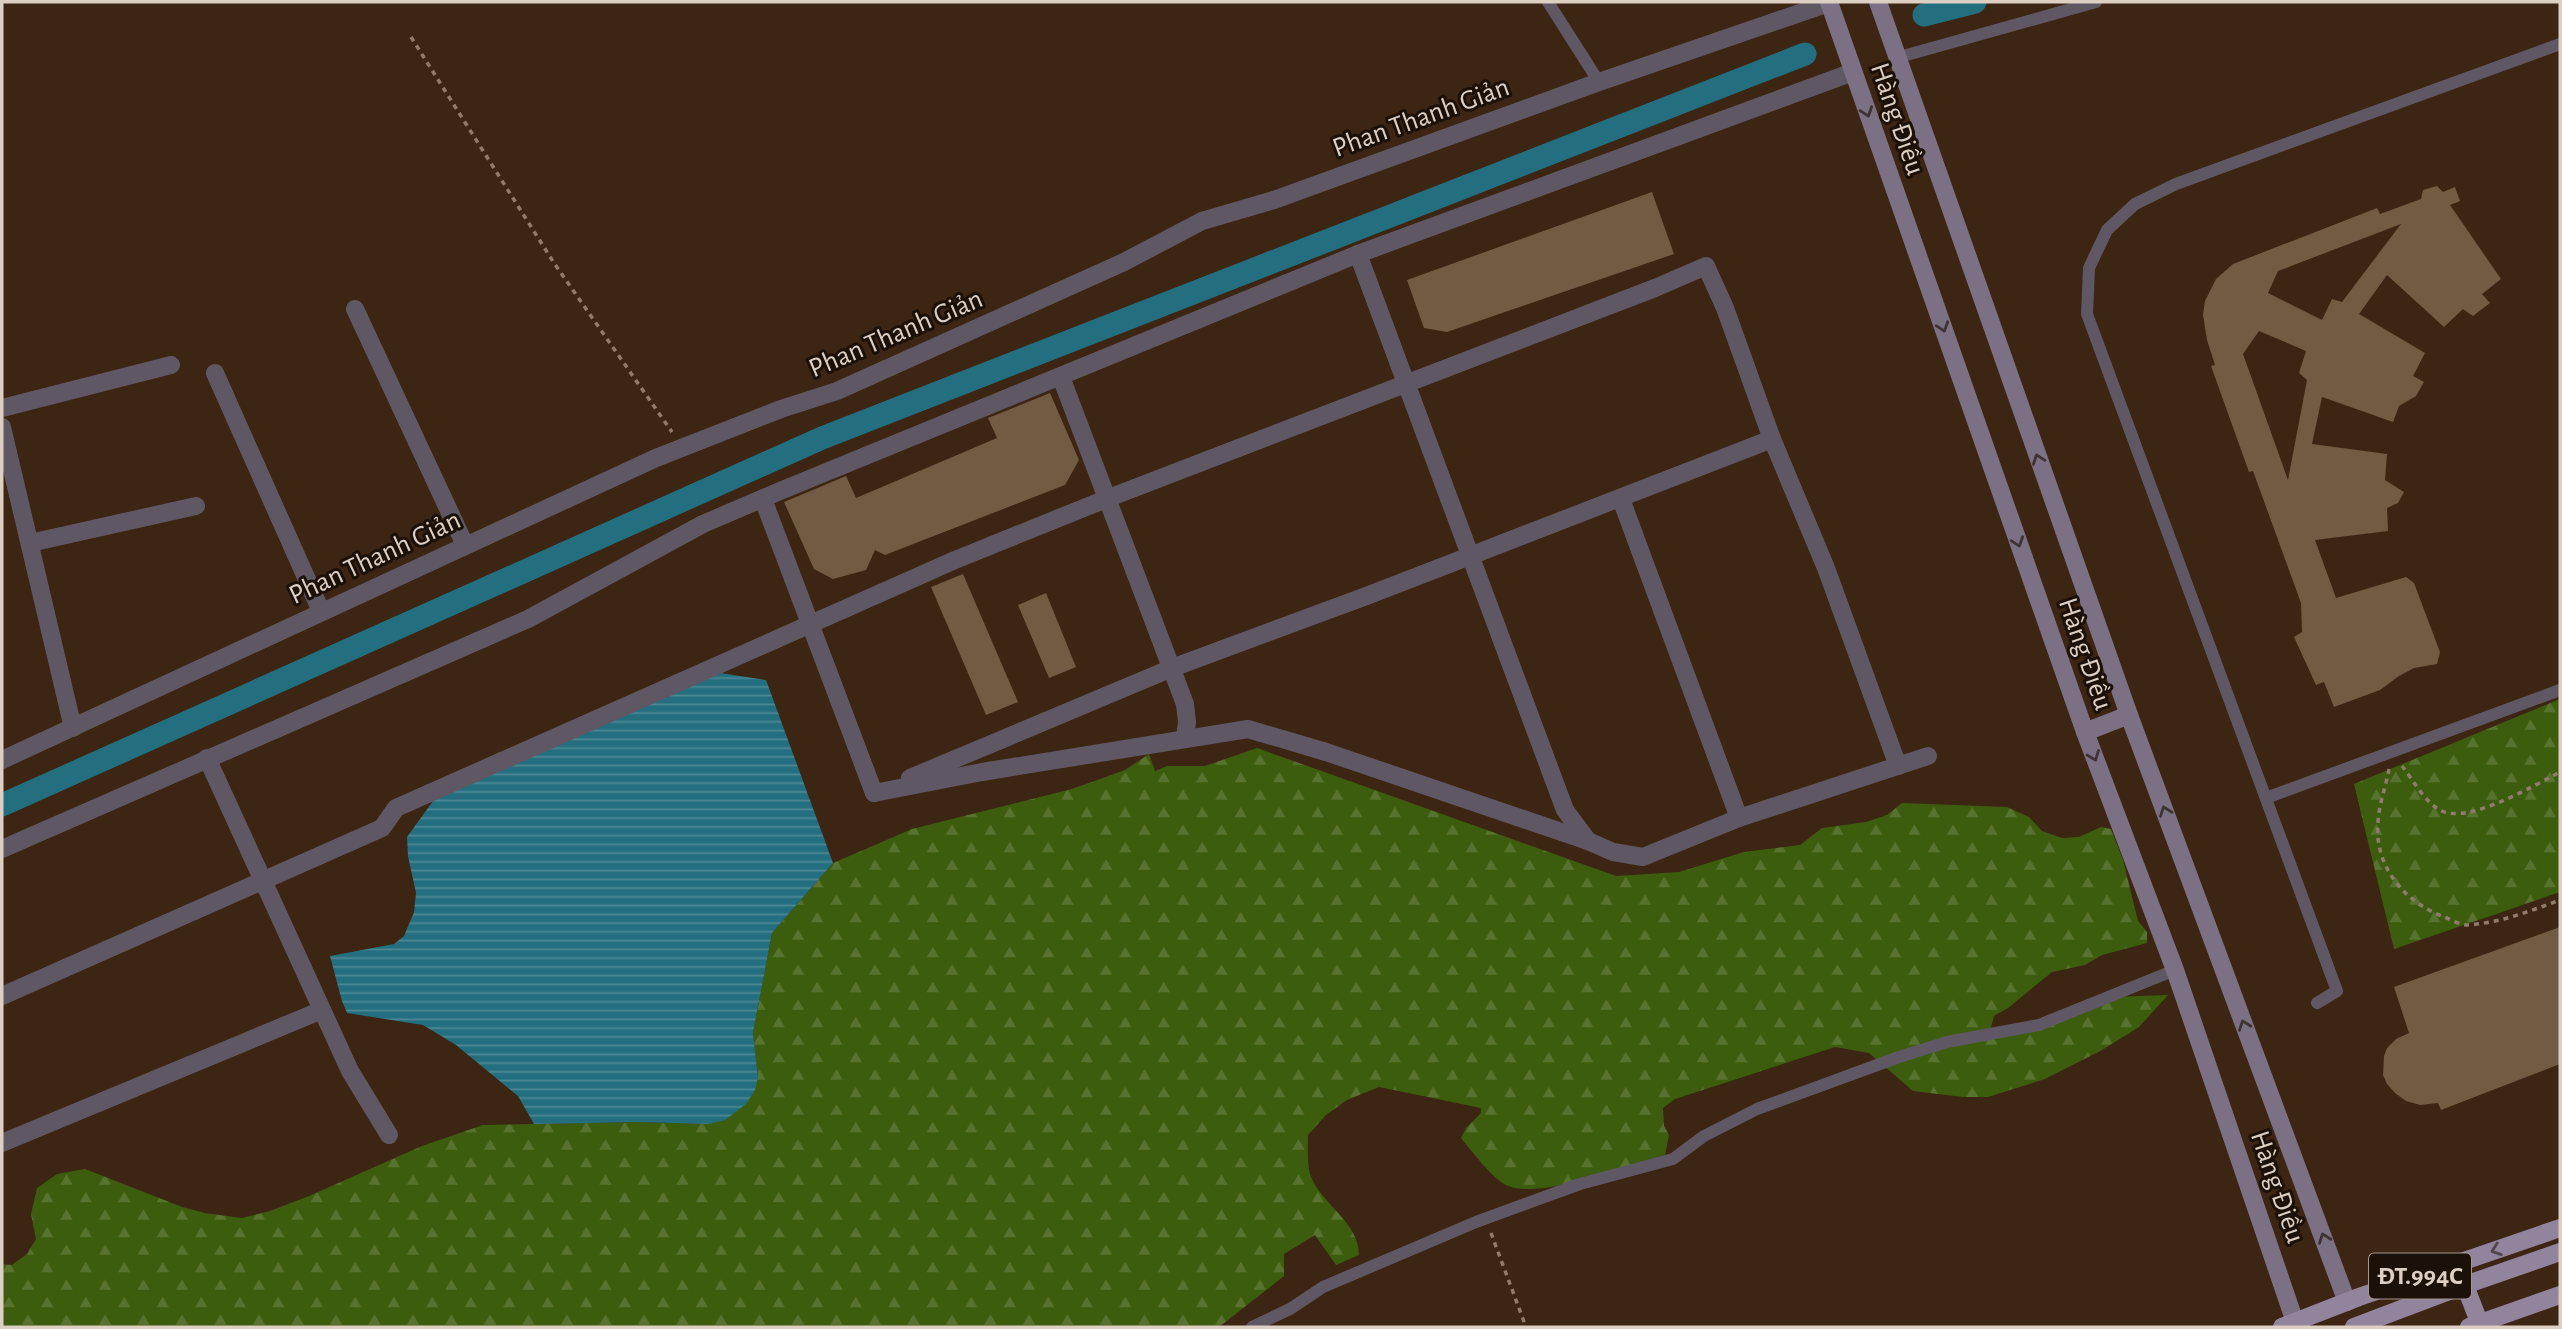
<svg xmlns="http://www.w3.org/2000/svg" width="2562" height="1329" font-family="'Alegreya Sans',sans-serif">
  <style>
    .forest { fill: url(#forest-firs) }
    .water { fill: url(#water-rules) }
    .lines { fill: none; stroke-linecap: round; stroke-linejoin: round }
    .canal { stroke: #236f7f; stroke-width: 23 }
    .building { fill: #725b43; fill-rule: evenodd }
    .path { stroke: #8f7c6d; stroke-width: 3.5; stroke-dasharray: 5 5; stroke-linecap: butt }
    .lane { stroke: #5f5864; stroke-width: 12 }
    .street { stroke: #5f5864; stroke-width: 18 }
    .secondary { stroke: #7c7184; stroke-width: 18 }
    .primary { stroke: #92849d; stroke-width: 18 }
    .oneway { stroke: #3d3334 }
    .oneway2 { stroke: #51454c }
    .labels { text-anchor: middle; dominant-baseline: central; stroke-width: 6; stroke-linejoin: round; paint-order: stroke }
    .shield { fill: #1b1109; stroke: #a4968b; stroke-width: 2 }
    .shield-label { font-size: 26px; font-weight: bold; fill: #decfc3 }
    .street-label { font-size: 28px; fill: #decfc3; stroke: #1b1109 }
  </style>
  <defs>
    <pattern id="forest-firs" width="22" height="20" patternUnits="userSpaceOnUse" patternTransform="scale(1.75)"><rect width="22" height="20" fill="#3c5d0d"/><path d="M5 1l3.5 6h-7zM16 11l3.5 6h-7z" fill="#58732f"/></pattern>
    <pattern id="water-rules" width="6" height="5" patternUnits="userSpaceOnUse" patternTransform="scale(1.75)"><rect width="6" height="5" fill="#236f7f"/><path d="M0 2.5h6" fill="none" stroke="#4d8995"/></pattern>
  </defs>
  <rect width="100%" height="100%" fill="#3c2512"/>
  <!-- forest -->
  <g class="forest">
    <path d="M 2560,699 L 2560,892 L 2394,949 L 2354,784 Z"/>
    <path d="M 1257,748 L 1616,876 L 1679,872 L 1744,852 L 1800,845 L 1822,828 L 1866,822 L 1887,815 L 1902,803 L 2007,807 L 2029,817 L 2042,831 L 2062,838 L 2079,837 L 2101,827 L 2111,829 L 2123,860 L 2138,921 L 2147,932 L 2147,943 L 2102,955 L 2085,965 L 2052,972 L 2008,1008 L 1994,1016 L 1991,1027 L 2006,1036 L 2112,997 L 2168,995 L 2139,1027 L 2102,1050 L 2045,1079 L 1988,1097 L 1963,1097 L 1913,1091 L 1869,1053 L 1835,1047 L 1675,1099 L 1663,1108 L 1664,1126 L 1669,1135 L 1665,1155 C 1630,1165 1538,1201 1506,1185 C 1492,1178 1471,1150 1461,1138 L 1466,1128 L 1481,1113 L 1481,1108 L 1379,1087 L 1347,1100 L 1326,1115 L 1308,1135 C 1308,1147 1307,1163 1310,1174 C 1320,1204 1359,1221 1359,1255 L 1336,1265 L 1315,1235 L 1284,1254 L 1284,1276 L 1219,1327 L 2,1327 L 2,1264 L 12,1265 L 27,1254 L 36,1239 L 31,1214 L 37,1188 L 57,1174 L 85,1169 L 182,1207 L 205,1213 L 242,1218 L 270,1211 L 309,1196 L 422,1146 L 483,1125 L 639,1122 L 708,1124 L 758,1077 L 753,1033 L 772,933 L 833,863 L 912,829 L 1072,789 L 1125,770 L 1149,754 L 1155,771 L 1167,766 L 1205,766 Z"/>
  </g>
  <!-- water -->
  <path class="water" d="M 721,673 L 766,680 L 833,863 L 772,933 L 753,1033 L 758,1077 L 755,1090 L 746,1104 L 725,1120 L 708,1124 L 639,1122 L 534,1124 L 518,1096 L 456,1045 L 423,1025 L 347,1013 L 342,1001 L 330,956 L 394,944 L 404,936 L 414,912 L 416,893 L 408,856 L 407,837 L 433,801 L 564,739 Z"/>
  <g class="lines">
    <!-- canal -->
    <g class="canal">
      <path d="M 1924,15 L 1975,2"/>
      <path d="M 2,805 L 822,438 L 1805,54"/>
    </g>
  </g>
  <!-- building -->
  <g class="building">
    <path d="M 2437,186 L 2443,192 L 2455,187 L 2460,201 L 2450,205 L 2501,279 L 2482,294 L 2490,303 L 2473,316 L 2463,309 L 2444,327 L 2387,275 L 2359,314 L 2425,353 L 2413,376 L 2424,382 L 2416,396 L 2399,406 L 2393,422 L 2322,397 L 2312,444 L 2387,454 L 2385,480 L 2404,492 L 2398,503 L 2387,508 L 2388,531 L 2315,540 L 2336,598 L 2406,577 L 2414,583 L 2440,652 L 2437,664 L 2414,668 L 2399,676 L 2380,690 L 2334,707 L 2324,682 L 2316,685 L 2294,637 L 2302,632 L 2301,603 L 2253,471 L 2249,472 L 2211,366 L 2215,365 L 2207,340 L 2203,315 L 2205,301 L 2216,279 L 2233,264 L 2377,208 L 2380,214 L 2421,199 L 2423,190 ZM 2401,224 L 2342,302 L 2332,299 L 2322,320 L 2268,293 L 2278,271 ZM 2259,331 L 2306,351 L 2299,373 L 2307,380 L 2288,480 L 2243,354 Z"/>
    <path d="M 1652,192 L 1674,254 L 1447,332 L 1424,328 L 1407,280 Z"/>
    <path d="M 1050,393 L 1079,460 L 1065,485 L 885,555 L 875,550 L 866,570 L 833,579 L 814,569 L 784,502 L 846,476 L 856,498 L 997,438 L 988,418 Z"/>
    <path d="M 963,574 L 1018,702 L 986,715 L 931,587 Z"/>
    <path d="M 1046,593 L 1076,667 L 1049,678 L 1018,605 Z"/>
    <path d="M 2560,927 L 2560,1064 L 2441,1110 L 2438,1103 L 2420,1105 L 2406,1101 L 2395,1093 L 2387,1084 L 2383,1075 L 2384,1056 L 2387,1048 L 2396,1039 L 2409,1033 L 2394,987 Z"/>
  </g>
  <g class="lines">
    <!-- path -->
    <g class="path">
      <path d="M 411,37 L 554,263 L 672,432"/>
      <path d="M 2402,766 C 2413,780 2426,804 2442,811 C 2469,824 2535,785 2560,772"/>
      <path d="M 2389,769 C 2386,786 2379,804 2378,822 C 2374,865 2403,901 2442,916 C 2450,919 2459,925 2467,925 C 2500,923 2530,911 2560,900"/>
      <path d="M 1491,1233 L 1526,1327"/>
    </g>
    <!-- lane -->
    <g class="lane">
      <path d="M 1548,2 L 1599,82"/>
      <path d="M 1896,58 L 2096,2"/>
      <path d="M 2266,798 L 2560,690"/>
      <path d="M 2317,1003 L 2337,991 L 2087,314 L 2089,268 L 2107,230 L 2135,204 L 2176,184 L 2560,44"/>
      <path d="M 1252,1327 L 1290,1309 L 1323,1287 L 1476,1222 L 1580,1184 L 1673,1159 L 1704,1136 L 1757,1109 L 1899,1057 L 1947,1042 L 2039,1025 L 2175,970"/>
    </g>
    <!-- street -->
    <g class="street">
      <path d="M 1358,254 L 1565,810 L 1588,841"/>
      <path d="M 355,309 L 465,545"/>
      <path d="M 215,373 L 321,611"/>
      <path d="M 1061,377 L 1185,704 L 1187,722 L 1185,738"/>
      <path d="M 2,408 L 171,365"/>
      <path d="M 2,427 L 73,728"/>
      <path d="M 763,499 L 874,793"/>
      <path d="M 1621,499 L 1739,818"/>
      <path d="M 30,543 L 196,506"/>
      <path d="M 207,758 L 350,1071 L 389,1135"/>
      <path d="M 2,760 L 656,458 L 781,409 L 837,391 L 1124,262 L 1202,221 L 1274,200 L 1599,82 L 1829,3"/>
      <path d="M 910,778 L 1172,668 L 1369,595 L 1772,439"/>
      <path d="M 874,793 L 982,772 L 1248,729 L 1326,752 L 1588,841 L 1613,852 L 1643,857 L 1739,818 L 1928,756"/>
      <path d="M 2,849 L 528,619 L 703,524 L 780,491 L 1358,254 L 1853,72"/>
      <path d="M 2,996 L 382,828 L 396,808 L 955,560 L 1106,499 L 1655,288 L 1706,266 L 1725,308 L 1772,439 L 1826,568 L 1898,766"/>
      <path d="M 2,1143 L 322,1010"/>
    </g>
    <!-- secondary -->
    <g class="secondary">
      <path d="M 1829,2 L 2085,732 L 2175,970 L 2295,1322"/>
      <path d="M 1878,2 L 2129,715 L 2347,1302"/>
      <path d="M 2085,732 L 2129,715"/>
    </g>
    <!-- primary -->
    <g class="primary">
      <path d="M 2461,1275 L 2481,1327"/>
      <path d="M 2282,1327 L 2359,1297 L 2560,1228"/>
      <path d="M 2354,1327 L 2465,1285 L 2560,1252"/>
      <path d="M 2469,1327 L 2560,1295"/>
    </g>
  </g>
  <!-- one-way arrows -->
  <defs><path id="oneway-chevron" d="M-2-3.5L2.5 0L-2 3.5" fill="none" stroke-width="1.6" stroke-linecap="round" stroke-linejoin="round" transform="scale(1.75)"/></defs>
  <g class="oneway">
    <use href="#oneway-chevron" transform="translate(1867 112) rotate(71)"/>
    <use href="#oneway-chevron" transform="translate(1943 327) rotate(71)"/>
    <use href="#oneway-chevron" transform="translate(2038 459) rotate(-109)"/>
    <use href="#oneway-chevron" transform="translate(2018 542) rotate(71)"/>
    <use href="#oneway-chevron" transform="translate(2094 756) rotate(69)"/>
    <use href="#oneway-chevron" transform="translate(2165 811) rotate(-110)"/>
    <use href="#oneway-chevron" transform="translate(2244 1025) rotate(-110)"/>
    <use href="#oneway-chevron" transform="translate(2324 1238) rotate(-110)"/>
  </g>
  <use class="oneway2" href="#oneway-chevron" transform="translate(2496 1250) rotate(161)"/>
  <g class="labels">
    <!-- shield labels -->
    <rect class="shield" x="2369" y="1253.5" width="102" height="45" rx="5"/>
    <g class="shield-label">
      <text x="2420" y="1276">ĐT.994C</text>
    </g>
    <!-- street labels -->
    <g class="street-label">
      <text transform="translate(1421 118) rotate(-20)">Phan Thanh Giản</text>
      <text transform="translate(1897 119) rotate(71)">Hàng Điều</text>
      <text transform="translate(896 334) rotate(-23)">Phan Thanh Giản</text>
      <text transform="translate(375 558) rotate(-25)">Phan Thanh Giản</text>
      <text transform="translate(2085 654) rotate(71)">Hàng Điều</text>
      <text transform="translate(2277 1187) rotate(71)">Hàng Điều</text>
    </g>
  </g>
  <!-- border -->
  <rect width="2562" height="1329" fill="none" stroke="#decfc3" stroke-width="7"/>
</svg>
